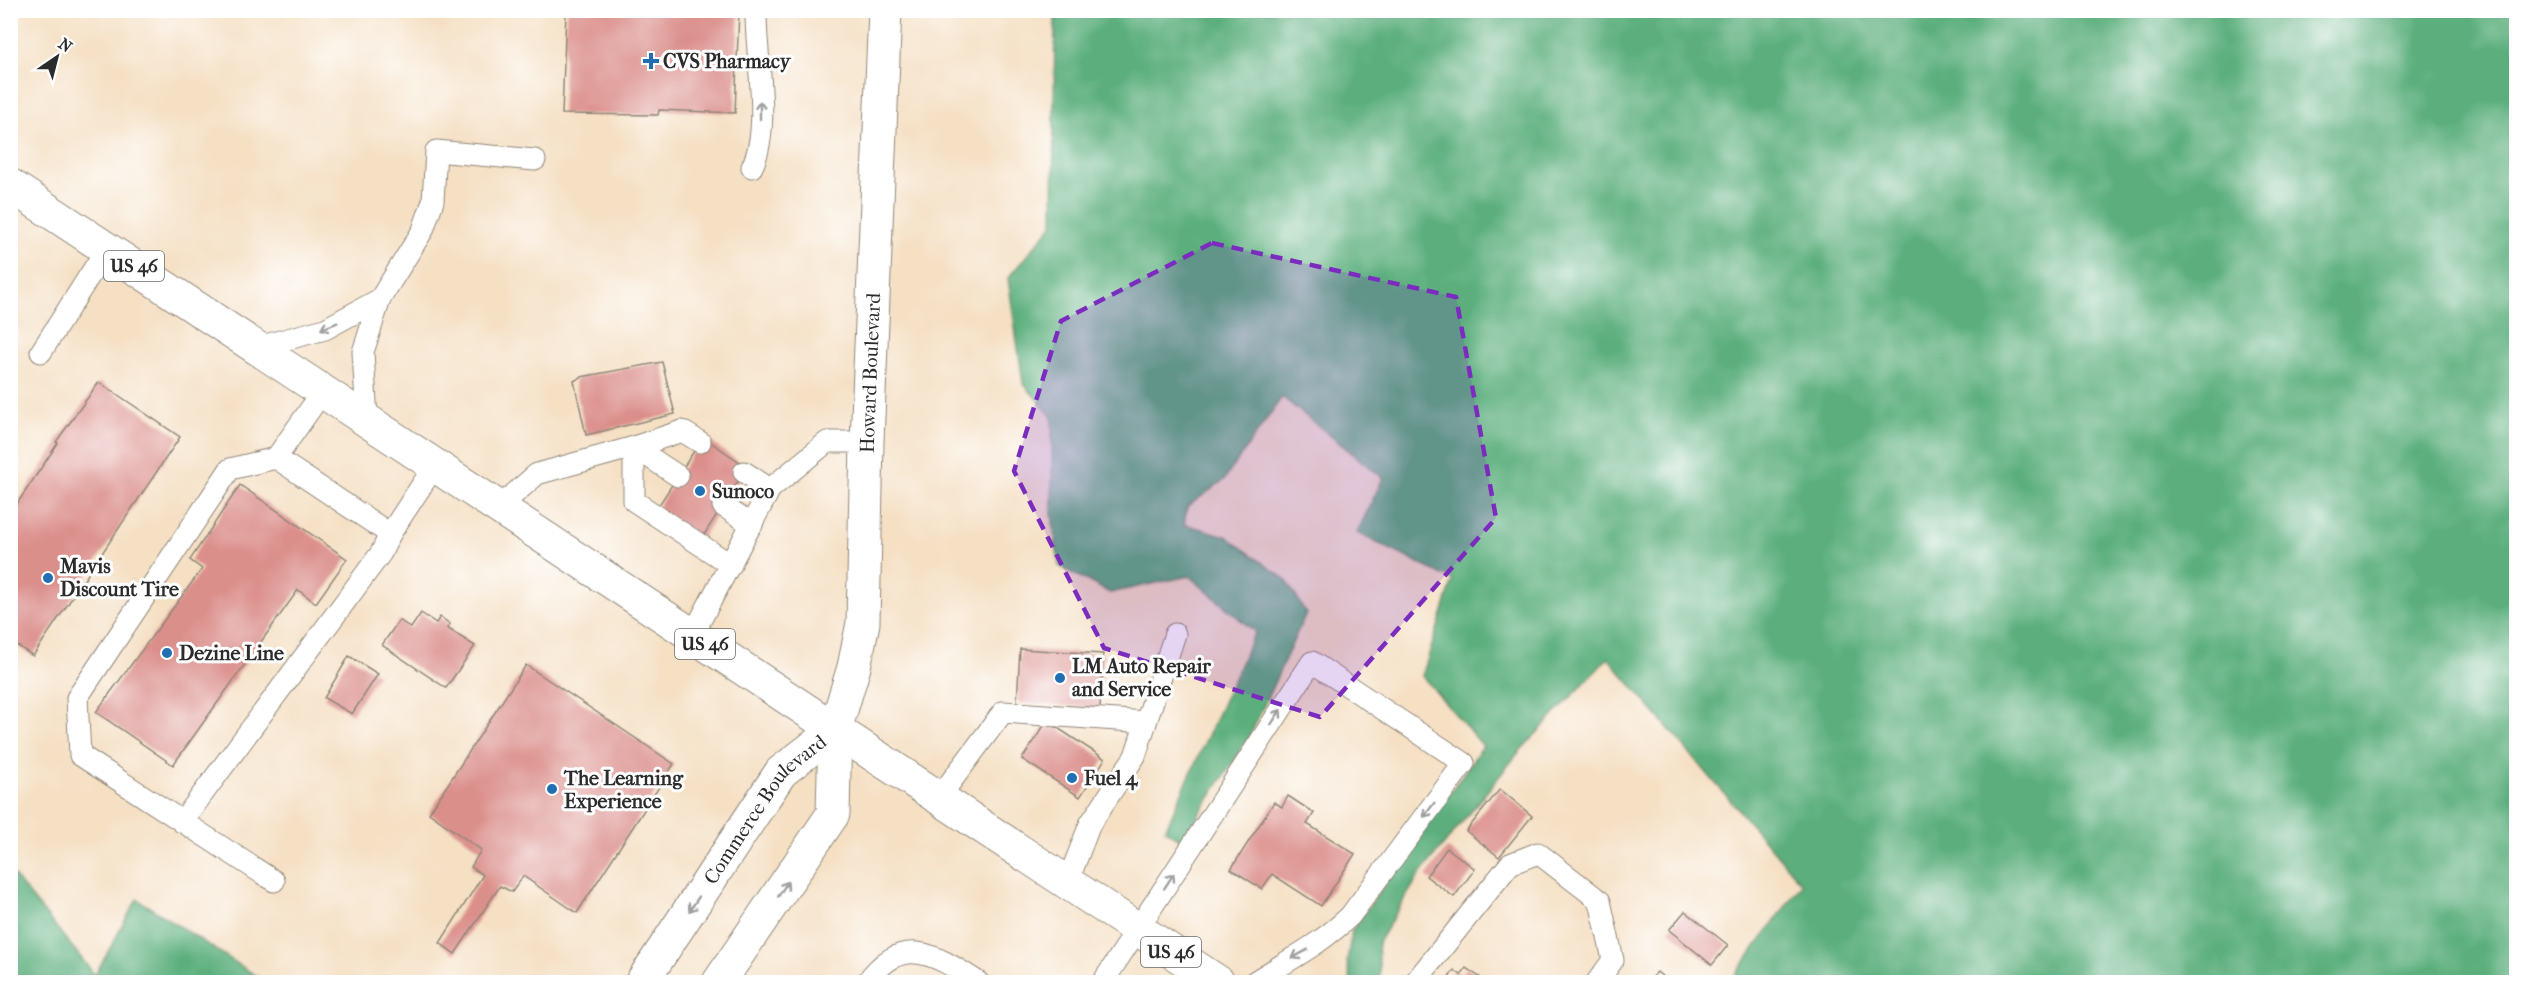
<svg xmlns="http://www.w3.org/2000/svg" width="2527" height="993" font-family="'IM FELL French Canon',serif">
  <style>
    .forest { fill: #5caf7d; stroke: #446d54; stroke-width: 1.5 }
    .building { fill: #db8f8b }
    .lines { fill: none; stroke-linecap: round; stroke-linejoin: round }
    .lane-casing { stroke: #908678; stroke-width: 23 }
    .secondary-casing { stroke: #908678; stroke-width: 35 }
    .primary-casing { stroke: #908678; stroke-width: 35 }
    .lane { stroke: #fff; stroke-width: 21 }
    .secondary { stroke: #fff; stroke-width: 33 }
    .primary { stroke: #fff; stroke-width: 33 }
    .oneway { stroke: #a0a0a0 }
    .marked { fill: #7b2cbf; fill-opacity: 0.2; stroke: #7b2cbf; stroke-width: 4.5; stroke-dasharray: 12 8; stroke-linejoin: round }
    .poi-dot { fill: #1f6fb2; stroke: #fff; stroke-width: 2 }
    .labels { text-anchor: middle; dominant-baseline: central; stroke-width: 6; stroke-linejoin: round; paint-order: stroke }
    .shield { fill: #fff; stroke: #6b6b6b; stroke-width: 1.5 }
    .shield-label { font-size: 18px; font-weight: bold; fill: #2b2b2b }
    .poi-label { font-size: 20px; font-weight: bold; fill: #2b2b2b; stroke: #fff; text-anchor: start }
    .street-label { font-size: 20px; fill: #2b2b2b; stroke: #fff }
  </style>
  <rect width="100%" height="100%" fill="#fff"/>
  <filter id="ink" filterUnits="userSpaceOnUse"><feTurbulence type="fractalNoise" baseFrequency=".0167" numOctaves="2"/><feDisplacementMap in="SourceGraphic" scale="12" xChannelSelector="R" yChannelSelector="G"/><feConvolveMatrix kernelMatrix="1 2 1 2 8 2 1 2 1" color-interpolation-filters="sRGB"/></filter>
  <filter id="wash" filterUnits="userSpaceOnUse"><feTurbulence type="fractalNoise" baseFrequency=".008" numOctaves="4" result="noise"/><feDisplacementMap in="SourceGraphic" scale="24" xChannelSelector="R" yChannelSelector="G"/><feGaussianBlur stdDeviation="1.35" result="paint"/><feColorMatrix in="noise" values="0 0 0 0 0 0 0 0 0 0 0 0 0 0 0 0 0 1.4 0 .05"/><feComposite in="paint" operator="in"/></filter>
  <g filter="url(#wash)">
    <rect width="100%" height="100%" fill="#f5e0c4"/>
    <!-- forest -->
    <g class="forest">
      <path d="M 1055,11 L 2516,11 L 2516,982 L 1730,982 L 1802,884 L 1608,658 L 1519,752 L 1420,874 L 1378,942 L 1380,982 L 1351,982 L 1347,962 L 1352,930 L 1483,746 L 1422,676 L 1453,580 L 1357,533 L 1383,478 L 1282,397 L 1224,480 L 1187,507 L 1184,524 L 1226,536 L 1286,580 L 1306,613 L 1249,738 L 1182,840 L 1165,830 L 1255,632 L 1189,576 L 1110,593 L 1059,566 L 1052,514 L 1052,417 L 1023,383 L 1008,278 L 1053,224 Z"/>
      <path d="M 11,872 L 95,975 L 137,899 L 266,982 L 11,982 Z"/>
    </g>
    <g id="blocks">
      <!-- building -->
      <g class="building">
        <path d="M 571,10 L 739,10 L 735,113 L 659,110 L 658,115 L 562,114 L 566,12 Z"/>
        <path d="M 662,362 L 675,414 L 586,435 L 574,381 L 581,377 Z"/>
        <path d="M 99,382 L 180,437 L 33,656 L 10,641 L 10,514 L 58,443 L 56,442 Z"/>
        <path d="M 703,437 L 747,467 L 702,538 L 657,508 Z"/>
        <path d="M 240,485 L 347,559 L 316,603 L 298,590 L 173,765 L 96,712 L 202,569 L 190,560 Z"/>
        <path d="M 421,613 L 436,623 L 440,617 L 450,624 L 447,628 L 475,646 L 446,688 L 382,645 L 399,620 L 411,628 Z"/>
        <path d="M 1020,649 L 1103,654 L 1100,708 L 1017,703 Z"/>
        <path d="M 349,656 L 378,674 L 352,714 L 324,698 Z"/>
        <path d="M 526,665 L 674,764 L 577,913 L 523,876 L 512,892 L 500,886 L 455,954 L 440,943 L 483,875 L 471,867 L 481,850 L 429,813 Z"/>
        <path d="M 1047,721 L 1105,759 L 1080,797 L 1022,759 Z"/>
        <path d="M 1500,789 L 1532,816 L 1499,857 L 1466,831 Z"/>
        <path d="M 1288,796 L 1314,813 L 1307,824 L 1355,854 L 1321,906 L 1272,874 L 1262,889 L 1231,869 L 1274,802 L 1282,807 Z"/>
        <path d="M 1447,848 L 1475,869 L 1454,897 L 1426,876 Z"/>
        <path d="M 1685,911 L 1728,945 L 1712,965 L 1669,930 Z"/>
        <path d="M 1466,968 L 1487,982 L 1446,982 L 1454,970 L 1461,975 Z"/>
        <path d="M 1657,972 L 1669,982 L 1648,982 Z"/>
      </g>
    </g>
  </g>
  <g filter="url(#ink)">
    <use href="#blocks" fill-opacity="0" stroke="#908678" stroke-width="1.5"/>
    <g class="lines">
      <defs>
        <g id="lane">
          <path d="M 752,167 C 772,126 755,56 756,10"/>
          <path d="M 258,347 L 325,329 L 380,299"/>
          <path d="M 41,352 L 107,248"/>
          <path d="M 323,391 L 276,458 L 390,534 L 435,465"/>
          <path d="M 367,420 L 363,352 L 380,299 L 423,230 L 433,201 L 436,151 L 535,160"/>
          <path d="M 700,442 L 682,431 L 634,447 L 634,501 L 731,565"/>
          <path d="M 744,472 L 770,489"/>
          <path d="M 723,506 L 752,525"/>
          <path d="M 499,507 L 537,474 L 634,447 L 678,476"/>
          <path d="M 692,636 L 770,489 L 827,442 L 867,442"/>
          <path d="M 938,799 L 1003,712 L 1146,722"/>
          <path d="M 182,822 L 381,553 L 390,534"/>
          <path d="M 274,881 L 80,755 L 77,698 L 230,469 L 276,458"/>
          <path d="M 1067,884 L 1090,824 L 1135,756 L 1175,634"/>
          <path d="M 867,982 C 903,932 937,956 978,982"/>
          <path d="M 1103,982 L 1312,662 L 1464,763 L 1350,916 C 1321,944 1287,961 1254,982"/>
          <path d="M 1415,982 L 1510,864 L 1538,853 L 1600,901 L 1613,960 L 1597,982"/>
        </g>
        <g id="secondary">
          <path id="s1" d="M 642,982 L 781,772 L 835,730"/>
          <path id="s2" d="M 719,982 L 833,814 L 835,730 L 854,667 L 863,623 L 867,442 L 885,10"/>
        </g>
        <path id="primary" d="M 10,185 L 1218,982"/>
      </defs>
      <!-- lane casing -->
      <use href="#lane" class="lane-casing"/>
      <!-- secondary casing -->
      <use href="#secondary" class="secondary-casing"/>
      <!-- primary casing -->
      <use href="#primary" class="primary-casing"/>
      <!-- lane -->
      <use href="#lane" class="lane"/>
      <!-- secondary -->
      <use href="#secondary" class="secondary"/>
      <!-- primary -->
      <use href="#primary" class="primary"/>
    </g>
    <!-- one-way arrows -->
    <defs><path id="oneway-shaft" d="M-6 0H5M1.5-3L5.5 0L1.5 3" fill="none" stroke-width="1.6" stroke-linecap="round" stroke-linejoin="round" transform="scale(1.5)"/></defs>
    <g class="oneway">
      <use href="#oneway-shaft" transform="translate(760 110) rotate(-90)"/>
      <use href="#oneway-shaft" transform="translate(329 326) rotate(158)"/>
      <use href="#oneway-shaft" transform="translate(1276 717) rotate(-57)"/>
      <use href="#oneway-shaft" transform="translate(1429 810) rotate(127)"/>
      <use href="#oneway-shaft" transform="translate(1169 881) rotate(-57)"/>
      <use href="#oneway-shaft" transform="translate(783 889) rotate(-57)"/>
      <use href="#oneway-shaft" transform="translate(694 904) rotate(124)"/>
      <use href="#oneway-shaft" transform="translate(1300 954) rotate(151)"/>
    </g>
  </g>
  <!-- marked area -->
  <path class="marked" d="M 1212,243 L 1456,297 L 1496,518 L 1320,717 L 1104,648 L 1014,471 L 1061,321 Z"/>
  <!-- markers -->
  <g class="poi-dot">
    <path d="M648 52h6v6h6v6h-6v6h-6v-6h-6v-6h6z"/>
    <circle cx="700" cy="491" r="6"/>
    <circle cx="48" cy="578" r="6"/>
    <circle cx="167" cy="653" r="6"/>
    <circle cx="1060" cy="678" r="6"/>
    <circle cx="1072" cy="778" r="6"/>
    <circle cx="552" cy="789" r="6"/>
  </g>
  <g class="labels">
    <!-- shield labels -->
    <g class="shield">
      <rect x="104" y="251" width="60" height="30" rx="4.5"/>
      <rect x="675" y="629" width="60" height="30" rx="4.5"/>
      <rect x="1141" y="937" width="60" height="30" rx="4.5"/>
    </g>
    <g class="shield-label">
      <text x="134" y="266">US 46</text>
      <text x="705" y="644">US 46</text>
      <text x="1171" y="952">US 46</text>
    </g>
    <!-- poi labels -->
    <g class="poi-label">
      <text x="663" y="61">CVS Pharmacy</text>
      <text x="712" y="491">Sunoco</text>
      <text x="60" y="566">Mavis<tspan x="60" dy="23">Discount Tire</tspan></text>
      <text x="179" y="653">Dezine Line</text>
      <text x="1072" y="666">LM Auto Repair<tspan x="1072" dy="23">and Service</tspan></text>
      <text x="564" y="778">The Learning<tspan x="564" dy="23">Experience</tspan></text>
      <text x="1084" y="778">Fuel 4</text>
    </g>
    <!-- street labels -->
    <g class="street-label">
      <text stroke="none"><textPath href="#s2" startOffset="648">Howard Boulevard</textPath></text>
      <text stroke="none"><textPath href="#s1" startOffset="213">Commerce Boulevard</textPath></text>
    </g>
  </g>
  <!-- margin -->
  <rect width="2527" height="993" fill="none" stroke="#fff" stroke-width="36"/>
  <!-- north arrow -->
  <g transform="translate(57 57) rotate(35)" stroke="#ffffff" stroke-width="4.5" paint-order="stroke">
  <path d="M0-4.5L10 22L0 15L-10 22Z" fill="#2b2b2b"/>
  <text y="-9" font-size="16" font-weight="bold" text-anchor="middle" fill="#2b2b2b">N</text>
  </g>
</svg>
